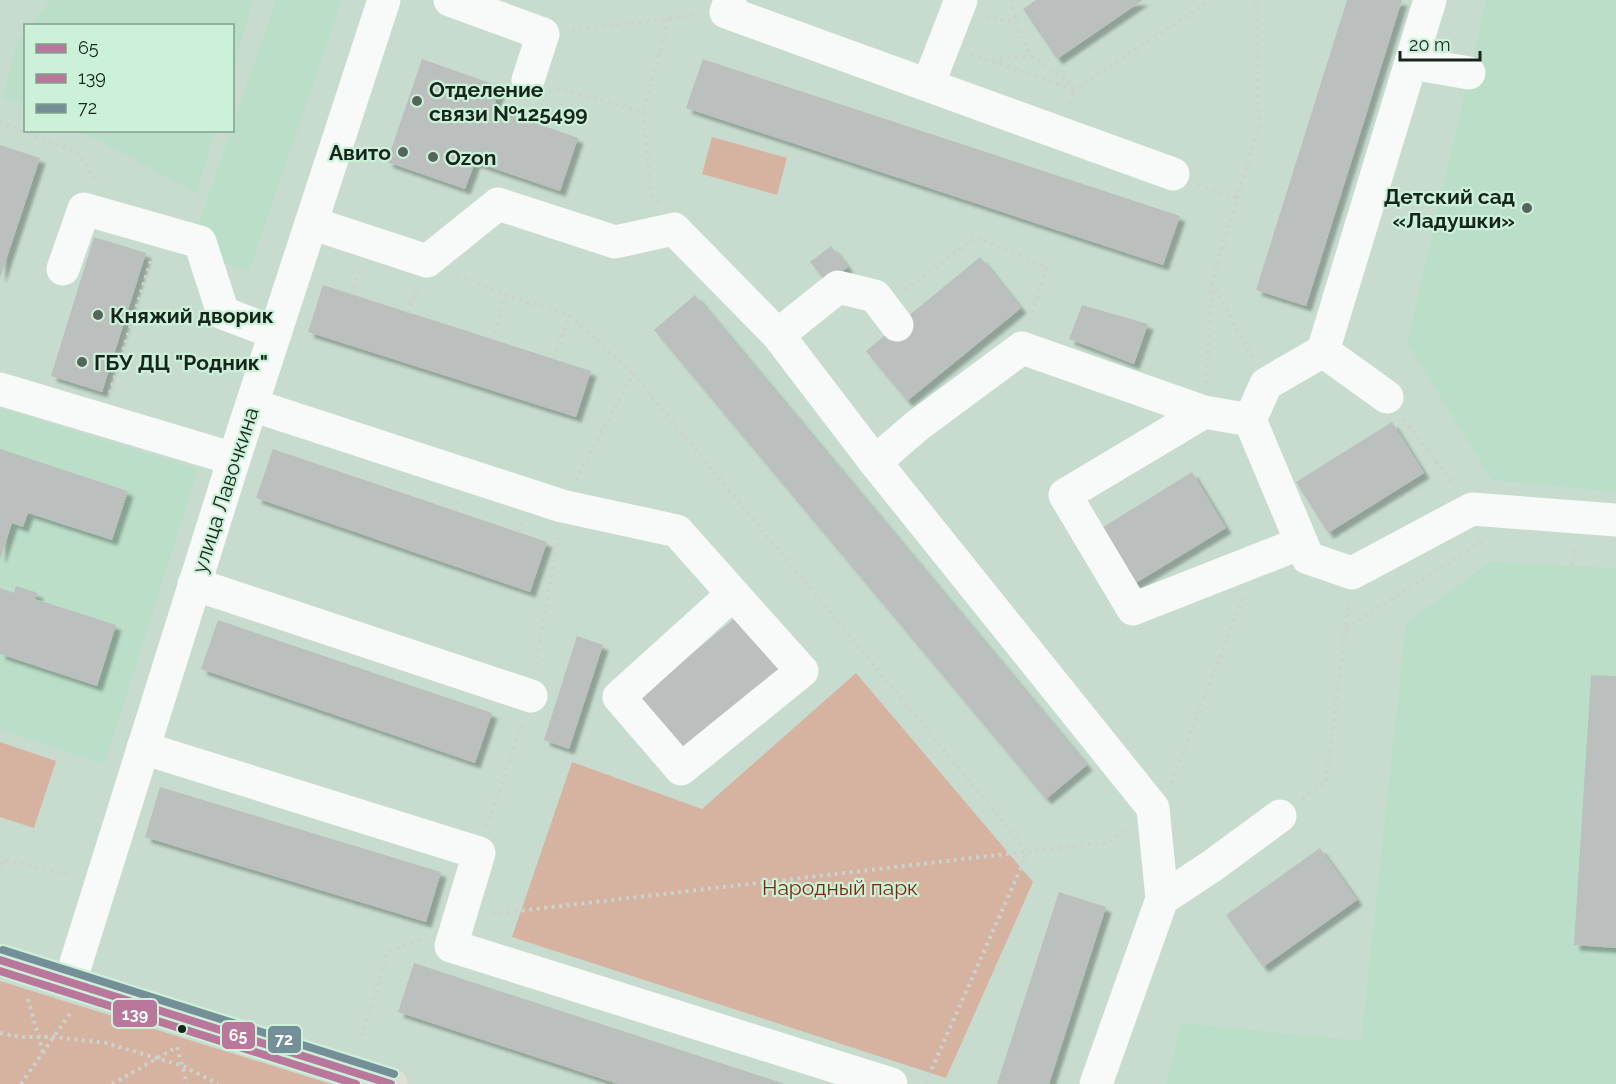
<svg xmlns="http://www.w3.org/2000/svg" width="1616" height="1084" font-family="Raleway,sans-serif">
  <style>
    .built { fill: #bbdec8 }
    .green { fill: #d5b3a0 }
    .building { fill: #bbbfbd; filter: url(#shadow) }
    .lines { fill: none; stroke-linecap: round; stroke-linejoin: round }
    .path { stroke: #ccd2ce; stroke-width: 4; stroke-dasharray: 3 4.5; stroke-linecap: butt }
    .minor { stroke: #f7faf8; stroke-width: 33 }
    .major { stroke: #dddfd2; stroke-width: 33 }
    .bus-1-casing { stroke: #ccf1d9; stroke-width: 12 }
    .bus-2-casing { stroke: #ccf1d9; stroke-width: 12 }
    .bus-3-casing { stroke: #ccf1d9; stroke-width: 12 }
    .bus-1 { stroke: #b9779b; stroke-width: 8 }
    .bus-2 { stroke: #b9779b; stroke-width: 8 }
    .bus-3 { stroke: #758f99; stroke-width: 8 }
    .poi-dot { fill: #55655b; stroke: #ccf1d9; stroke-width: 2 }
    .bus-dot { fill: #17251c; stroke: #ccf1d9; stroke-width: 2 }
    .labels { text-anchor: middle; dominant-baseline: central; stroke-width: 4.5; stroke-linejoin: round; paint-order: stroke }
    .poi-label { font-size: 21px; font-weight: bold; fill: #17251c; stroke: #ccf1d9; text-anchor: start }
    .street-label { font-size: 21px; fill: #17251c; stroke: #ccf1d9 }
    .park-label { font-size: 21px; fill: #7c290d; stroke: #ccf1d9 }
    .line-badge { stroke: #ccf1d9; stroke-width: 2 }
    .badge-label { font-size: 16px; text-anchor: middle; font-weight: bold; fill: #fff }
  </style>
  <defs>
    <filter id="shadow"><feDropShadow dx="5.5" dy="5.5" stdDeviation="1.5" flood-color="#0004"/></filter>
  </defs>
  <rect width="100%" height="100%" fill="#c7dccf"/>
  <!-- built -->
  <g class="built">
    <path d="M 51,0 L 253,0 L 233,71 L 232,26 L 31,25 Z"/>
    <path d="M 276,0 L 342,0 L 249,272 L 221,262 L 198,226 Z"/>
    <path d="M 1486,0 L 1616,0 L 1616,492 L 1492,480 L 1407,343 Z"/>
    <path d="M 25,32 L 25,104 L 2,98 L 17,43 Z"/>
    <path d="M 80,131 L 215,131 L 197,193 Z"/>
    <path d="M 0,408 L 198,469 L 105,764 L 0,730 Z"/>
    <path d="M 1490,562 L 1616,568 L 1616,1084 L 1166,1084 L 1181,1023 L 1361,1041 L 1406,623 Z"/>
  </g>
  <!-- green -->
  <g class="green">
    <path d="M 712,137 L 787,158 L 777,195 L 702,174 Z"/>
    <path d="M 856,673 L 1033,882 L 946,1078 L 512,937 L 572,762 L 702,809 Z"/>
    <path d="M 0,742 L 56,761 L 34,828 L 0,817 Z"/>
    <path d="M 0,981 L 331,1084 L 0,1084 Z"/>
  </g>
  <!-- building -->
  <g class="building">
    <path d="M 1036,0 L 1143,0 L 1057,59 L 1023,9 Z"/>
    <path d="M 1347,0 L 1402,0 L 1306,306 L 1256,290 Z"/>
    <path d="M 422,59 L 501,87 L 493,108 L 578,138 L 560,191 L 475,162 L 465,189 L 387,162 Z"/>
    <path d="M 703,59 L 1180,216 L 1163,265 L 686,108 Z"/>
    <path d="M 0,145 L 40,158 L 0,278 Z"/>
    <path d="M 94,237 L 146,253 L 102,392 L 51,376 Z"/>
    <path d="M 831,246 L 848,267 L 827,283 L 810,262 Z"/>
    <path d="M 980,257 L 1021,308 L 907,401 L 866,351 Z"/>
    <path d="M 323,285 L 591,371 L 576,417 L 308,332 Z"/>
    <path d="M 695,295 L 1087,765 L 1046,799 L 654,330 Z"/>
    <path d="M 1082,305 L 1148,324 L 1134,364 L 1069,339 Z"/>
    <path d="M 1392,422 L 1424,473 L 1328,533 L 1296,482 Z"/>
    <path d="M 0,449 L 128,491 L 112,540 L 28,513 L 23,527 L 12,523 L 0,559 Z"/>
    <path d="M 273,449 L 547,542 L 530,592 L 256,498 Z"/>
    <path d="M 1192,472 L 1226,528 L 1134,584 L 1100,529 Z"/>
    <path d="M 16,586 L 38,593 L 35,599 L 116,625 L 97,686 L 0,654 L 0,588 L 14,593 Z"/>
    <path d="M 741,613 L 784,666 L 678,754 L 635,701 Z"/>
    <path d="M 218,620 L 492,713 L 475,763 L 201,669 Z"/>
    <path d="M 577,636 L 603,645 L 569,749 L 544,740 Z"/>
    <path d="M 1591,675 L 1616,676 L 1616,948 L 1574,945 Z"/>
    <path d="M 160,787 L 441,872 L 426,922 L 145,837 Z"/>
    <path d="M 1320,848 L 1357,900 L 1263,967 L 1226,915 Z"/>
    <path d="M 1059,892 L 1106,907 L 1049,1084 L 997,1084 Z"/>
    <path d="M 414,963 L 785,1084 L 618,1084 L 398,1012 Z"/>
  </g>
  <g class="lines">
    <!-- path -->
    <g class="path">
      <path d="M 1011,0 C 1014,18 1020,43 1034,57 C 1048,71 1059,68 1074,90 L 1211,0"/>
      <path d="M 986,16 L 1015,23"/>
      <path d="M 572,30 L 699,15"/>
      <path d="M 971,54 L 1074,90 L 1069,105"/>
      <path d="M 992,60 L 1033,57"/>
      <path d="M 557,88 L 643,112"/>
      <path d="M 0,122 L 77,152 L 98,182"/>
      <path d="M 1198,184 L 1237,198"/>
      <path d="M 658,203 L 651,193 L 643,112 L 669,18"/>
      <path d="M 457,274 L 505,295 L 569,315 L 633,374"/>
      <path d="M 905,290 L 977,237 L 1046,267 L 1030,321"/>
      <path d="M 352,295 L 359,270"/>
      <path d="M 408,313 L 417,288"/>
      <path d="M 493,340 L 505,295"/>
      <path d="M 1252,358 L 1212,282 L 1259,125 L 1256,0"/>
      <path d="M 554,359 L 569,315"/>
      <path d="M 1206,383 L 1212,283"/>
      <path d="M 110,393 L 152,257"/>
      <path d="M 1404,419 L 1454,485"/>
      <path d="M 576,480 L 633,374 L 1028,852 L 925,1084"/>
      <path d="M 371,482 L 374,474"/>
      <path d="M 455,511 L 458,501"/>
      <path d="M 518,532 L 521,522"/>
      <path d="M 1572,566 L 1575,546"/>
      <path d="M 1346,628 L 1484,540"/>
      <path d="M 536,666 L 558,535"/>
      <path d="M 1171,783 L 1243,598"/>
      <path d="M 1302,799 L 1326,781 L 1349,601"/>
      <path d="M 487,827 L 522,723"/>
      <path d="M 0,871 L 4,859 L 72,876"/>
      <path d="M 492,914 L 1110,842 L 1126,829"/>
      <path d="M 28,999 L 43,1053"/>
      <path d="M 0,1033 L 21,1037 L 55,1037 L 106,1043 L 183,1066 L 218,1084"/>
      <path d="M 362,1036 L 388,951 L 422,939"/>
      <path d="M 21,1084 L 71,1012"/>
      <path d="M 112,1084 L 177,1047 L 187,1084"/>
    </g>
    <!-- minor -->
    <g class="minor">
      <path d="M 450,0 L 543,34 L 528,80"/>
      <path d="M 730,0 L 726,12 L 1173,174"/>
      <path d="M 1430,0 L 1323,351 L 1266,384 L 1250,420 L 1308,558 L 1352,573 L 1472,509 L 1616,520"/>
      <path d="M 1411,63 L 1469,73"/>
      <path d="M 928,85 L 961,0"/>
      <path d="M 311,223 L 427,261 L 498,204 L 615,242 L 674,229 L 778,335 L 875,462 L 1153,808 L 1162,899"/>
      <path d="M 63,269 L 84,209 L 200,242 L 223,313 L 275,333"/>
      <path d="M 778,335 L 838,287 L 875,296 L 897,325"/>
      <path d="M 1323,351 L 1387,397"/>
      <path d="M 0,389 L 234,459"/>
      <path d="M 252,405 L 562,506 L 677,531 L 802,671 L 681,769 L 619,697 L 733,594"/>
      <path d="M 1250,420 L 1204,412 L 1065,495 L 1133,609 L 1301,543"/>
      <path d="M 875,462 L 918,425 L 1022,348 L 1204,412"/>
      <path d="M 194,584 L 531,696"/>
      <path d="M 143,748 L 479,853 L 451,946 L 891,1084"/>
      <path d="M 70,982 L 234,459 L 384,0"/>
      <path d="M 1096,1084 L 1162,899 L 1212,866 L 1280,816"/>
    </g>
    <!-- major -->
    <path class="major" d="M 0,960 L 391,1084"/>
    <defs>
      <path id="bus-1" d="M 0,960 L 391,1084"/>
      <path id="bus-2" d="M 0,971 L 356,1084"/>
      <path id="bus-3" d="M 3,950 L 394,1074"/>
    </defs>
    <!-- bus-1 casing -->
    <use href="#bus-1" class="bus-1-casing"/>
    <!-- bus-2 casing -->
    <use href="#bus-2" class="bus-2-casing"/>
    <!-- bus-3 casing -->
    <use href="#bus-3" class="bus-3-casing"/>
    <!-- bus-1 -->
    <use href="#bus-1" class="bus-1"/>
    <!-- bus-2 -->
    <use href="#bus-2" class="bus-2"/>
    <!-- bus-3 -->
    <use href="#bus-3" class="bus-3"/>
  </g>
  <!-- markers -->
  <g class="poi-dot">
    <circle cx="417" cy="101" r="6"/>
    <circle cx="403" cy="152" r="6"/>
    <circle cx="433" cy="157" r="6"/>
    <circle cx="1527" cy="208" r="6"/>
    <circle cx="98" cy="315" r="6"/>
    <circle cx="82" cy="362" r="6"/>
  </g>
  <circle class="bus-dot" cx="182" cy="1029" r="5"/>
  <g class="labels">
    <!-- poi labels -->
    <g class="poi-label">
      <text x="429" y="89">Отделение<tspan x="429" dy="24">связи №125499</tspan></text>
      <text x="391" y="152" text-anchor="end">Авито</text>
      <text x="445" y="157">Ozon</text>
      <text x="1515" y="196" text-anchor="end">Детский сад<tspan x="1515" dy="24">«Ладушки»</tspan></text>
      <text x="110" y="315">Княжий дворик</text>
      <text x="94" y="362">ГБУ ДЦ "Родник"</text>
    </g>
    <!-- street labels -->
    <g class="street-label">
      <text transform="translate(225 490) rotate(-72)">улица Лавочкина</text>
    </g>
    <!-- park labels -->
    <g class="park-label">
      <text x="840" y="887">Народный парк</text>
    </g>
  </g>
  <g class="line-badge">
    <rect x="112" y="999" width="46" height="29" rx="6" fill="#b9779b"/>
    <rect x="221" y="1021" width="35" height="29" rx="6" fill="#b9779b"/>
    <rect x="267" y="1025" width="35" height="29" rx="6" fill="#758f99"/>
  </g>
  <g class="badge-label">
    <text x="135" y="1020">139</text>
    <text x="238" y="1041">65</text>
    <text x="284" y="1045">72</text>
  </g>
  <!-- legend -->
  <rect x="24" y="24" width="210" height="108" fill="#ccf1d9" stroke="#849f8d" stroke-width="1.5"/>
  <rect x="36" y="44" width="30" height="9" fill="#b9779b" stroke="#849f8d" stroke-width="1.5"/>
  <text x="78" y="54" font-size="18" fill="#17251c">65</text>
  <rect x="36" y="74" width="30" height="9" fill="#b9779b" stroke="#849f8d" stroke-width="1.5"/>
  <text x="78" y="84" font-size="18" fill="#17251c">139</text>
  <rect x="36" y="104" width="30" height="9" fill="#758f99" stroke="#849f8d" stroke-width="1.5"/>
  <text x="78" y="114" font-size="18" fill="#17251c">72</text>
  <!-- scale -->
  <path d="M1400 51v9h80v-9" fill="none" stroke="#17251c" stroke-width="3"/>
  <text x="1409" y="51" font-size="18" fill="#17251c" stroke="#ccf1d9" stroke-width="4.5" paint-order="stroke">20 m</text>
</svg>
